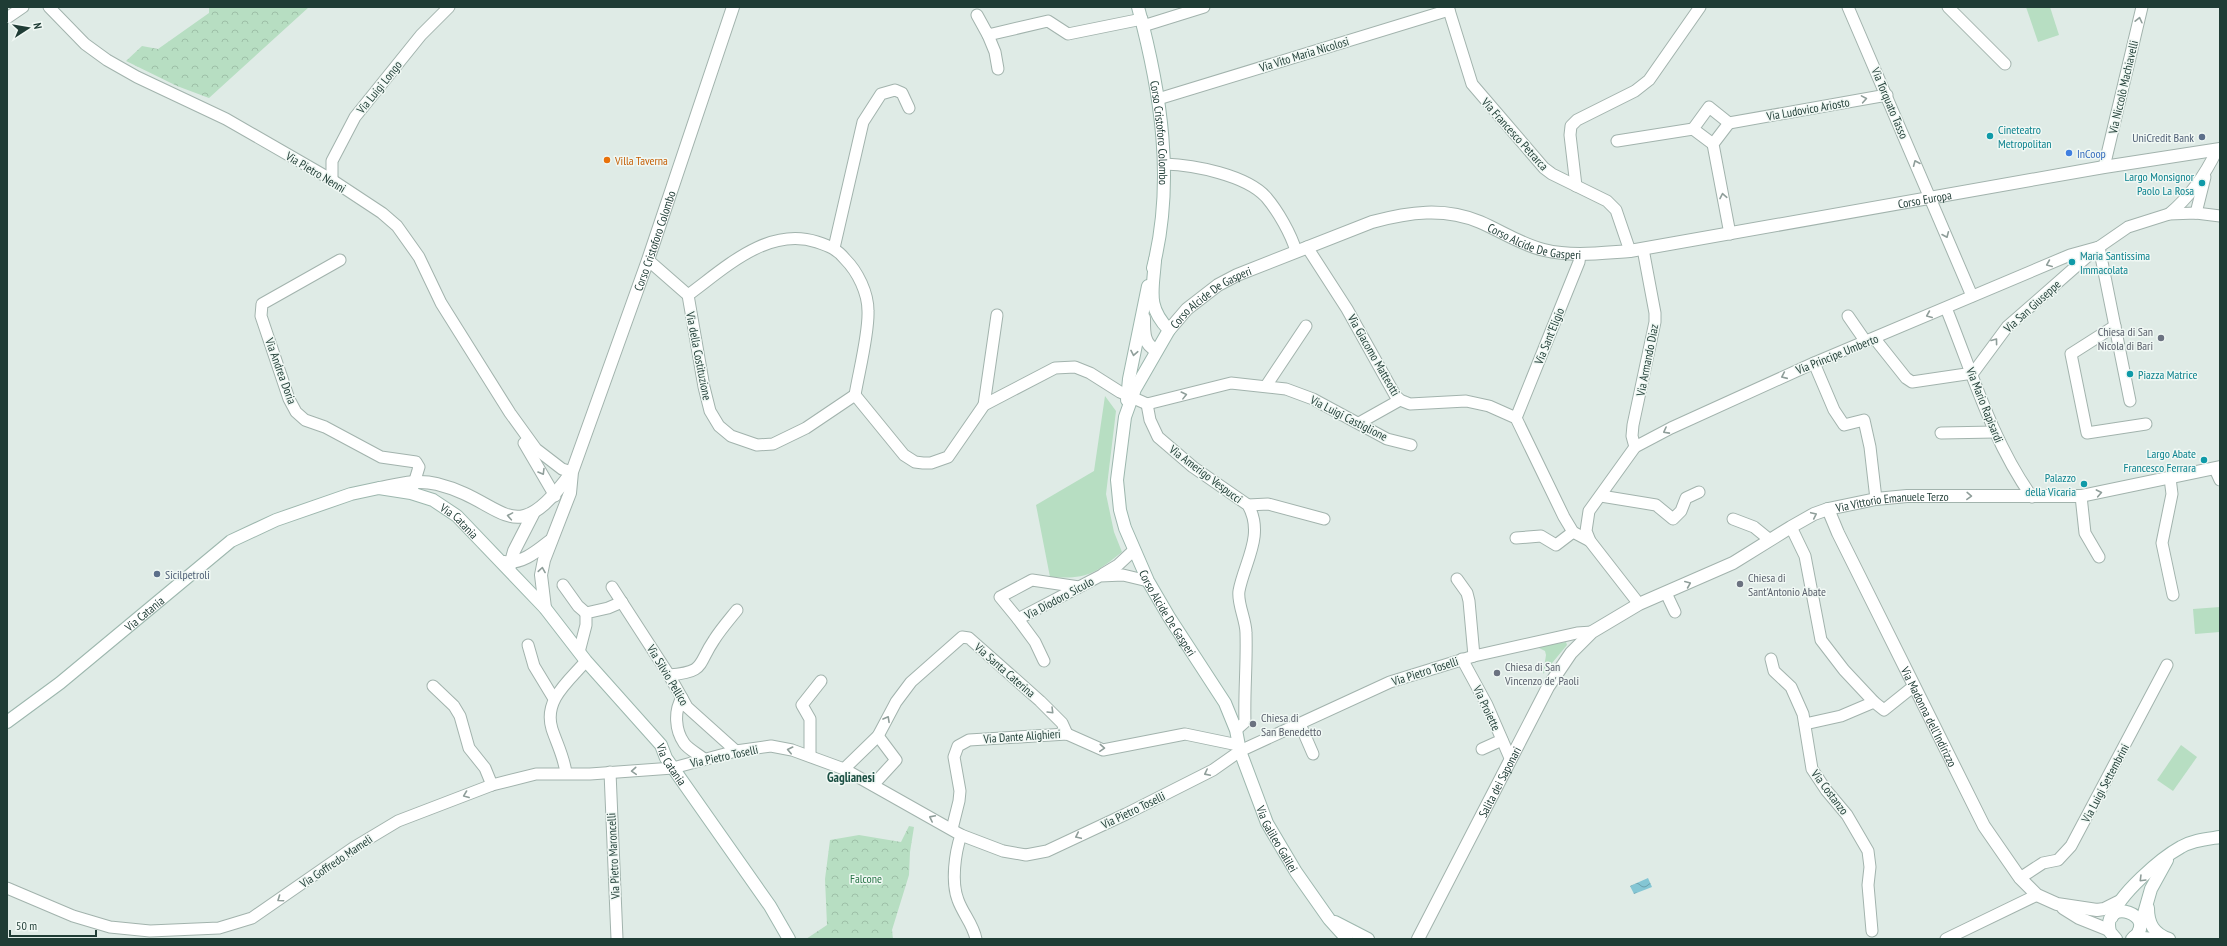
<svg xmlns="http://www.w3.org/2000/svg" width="2227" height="946" font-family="'PT Sans Narrow',sans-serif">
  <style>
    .green { fill: #b7dec2 }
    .forest { fill: url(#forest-crowns) }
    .water { fill: url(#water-waves) }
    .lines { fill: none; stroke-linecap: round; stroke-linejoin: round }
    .minor-casing { stroke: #a2b3ad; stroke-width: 13 }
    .tertiary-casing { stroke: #a2b3ad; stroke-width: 14 }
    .secondary-casing { stroke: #9db7ae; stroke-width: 14 }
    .minor { stroke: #fff; stroke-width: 11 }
    .tertiary { stroke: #fff; stroke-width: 12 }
    .secondary { stroke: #fff; stroke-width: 12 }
    .oneway { stroke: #8f9e9a }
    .culture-dot { fill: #0f9aa8; stroke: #f0f8f4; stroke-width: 1.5 }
    .service-dot { fill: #5c6f8a; stroke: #f0f8f4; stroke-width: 1.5 }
    .shop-dot { fill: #3f7fe0; stroke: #f0f8f4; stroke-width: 1.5 }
    .food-dot { fill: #e8710a; stroke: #f0f8f4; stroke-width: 1.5 }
    .worship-dot { fill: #6b7280; stroke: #f0f8f4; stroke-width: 1.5 }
    .labels { text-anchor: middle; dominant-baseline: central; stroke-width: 3; stroke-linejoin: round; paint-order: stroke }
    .street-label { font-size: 12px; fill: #1f3c35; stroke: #f0f8f4 }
    .culture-label { font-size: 12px; fill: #0d838f; stroke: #f0f8f4; text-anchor: start }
    .service-label { font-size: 12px; fill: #4e5e75; stroke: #f0f8f4; text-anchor: end }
    .shop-label { font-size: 12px; fill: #366cbe; stroke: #f0f8f4; text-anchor: start }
    .food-label { font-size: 12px; fill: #c56008; stroke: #f0f8f4; text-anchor: start }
    .worship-label { font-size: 12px; fill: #5b616d; stroke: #f0f8f4; text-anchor: start }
    .park-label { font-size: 12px; fill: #287546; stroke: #f0f8f4 }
    .neighbourhood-label { font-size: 13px; font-weight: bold; fill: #1b4f43; stroke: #f0f8f4 }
  </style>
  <defs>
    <pattern id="forest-crowns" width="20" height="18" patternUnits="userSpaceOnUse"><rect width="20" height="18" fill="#b7dec2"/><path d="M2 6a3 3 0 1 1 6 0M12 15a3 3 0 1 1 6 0" fill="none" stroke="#9dbfa7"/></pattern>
    <pattern id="water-waves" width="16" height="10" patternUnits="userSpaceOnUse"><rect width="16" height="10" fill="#84c6d4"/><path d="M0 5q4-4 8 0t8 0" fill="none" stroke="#6ba2ad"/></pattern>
  </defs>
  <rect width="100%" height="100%" fill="#dfebe6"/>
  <!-- green -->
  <g class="green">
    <path d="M 2026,7 L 2050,7 L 2059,35 L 2038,42 Z"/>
    <path d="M 1105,396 L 1116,411 L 1106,494 L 1114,532 L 1122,552 C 1093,575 1087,579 1050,577 L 1036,505 L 1094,471 Z"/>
    <path d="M 2220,607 L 2220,632 L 2195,634 L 2193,609 Z"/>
    <path d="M 1566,642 L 1567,645 L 1543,674 L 1546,655 L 1545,651 L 1537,647 Z"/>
    <path d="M 2181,745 L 2197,757 L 2173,791 L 2157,780 Z"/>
  </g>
  <!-- forest -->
  <g class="forest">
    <path d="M 209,7 L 309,7 L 209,98 L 177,86 L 126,61 L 142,46 L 158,49 L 209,13 Z"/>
    <path d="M 909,826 L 914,827 L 910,852 L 909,875 L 892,930 L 893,939 L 806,939 L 827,925 L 825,879 L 830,840 L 859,835 L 901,842 Z"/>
  </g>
  <!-- water -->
  <path class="water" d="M 1648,878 L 1652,887 L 1634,894 L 1630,886 Z"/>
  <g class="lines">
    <defs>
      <g id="minor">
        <path d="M 49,7 L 85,44 L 107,60 L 137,77 L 226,119 L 332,180 L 382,213 L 397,226 L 419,257 L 441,303 L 510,413 L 536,449 L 562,469 L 572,472"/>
        <path d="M 1448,7 L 1472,84 L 1544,168 L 1552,174 L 1607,201 L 1616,210 L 1630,251"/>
        <path d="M 1848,7 L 1972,296"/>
        <path d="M 1948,7 L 2005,64"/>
        <path d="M 977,15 L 988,35 L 1048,21 L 1068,34 L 1142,19"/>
        <path d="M 7,18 L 23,7"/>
        <path d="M 1143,26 L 1204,7"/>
        <path d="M 988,35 L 995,52 L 998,69"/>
        <path d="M 1158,99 L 1449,10"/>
        <path d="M 1729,123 L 1887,95"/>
        <path d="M 1729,123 L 1713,144 L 1730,234"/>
        <path d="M 1617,141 L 1693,129"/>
        <path d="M 1713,144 L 1693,129 L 1709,107 L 1729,123"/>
        <path d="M 1165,164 C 1194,165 1246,175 1266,197 C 1278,211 1291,234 1296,251"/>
        <path d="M 2104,167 L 2142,7"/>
        <path d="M 332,180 L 332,161 L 355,117 L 421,35 L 449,7"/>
        <path d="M 1576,186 L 1570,135 L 1571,126 L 1577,120 L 1635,91 L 1649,80 L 1700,7"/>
        <path d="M 2196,213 L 2205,177"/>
        <path d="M 2169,214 C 2191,196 2205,175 2217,150"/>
        <path d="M 1307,247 L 1347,309 L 1395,395 L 1400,400 L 1410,404 L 1466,401 L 1489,406 L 1516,418 L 1564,517 L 1573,532 L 1590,541"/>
        <path d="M 2099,247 L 2130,401"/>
        <path d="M 834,248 L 863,122 L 881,94 L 895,90 L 902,93 L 909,108"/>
        <path d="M 340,260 L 262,304 L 261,316 L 289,399 L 296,412 L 305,420 L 325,427 L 381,457 L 416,462 L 419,467 L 412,490"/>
        <path d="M 648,260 L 688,295 L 704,387 L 710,411 L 719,426 L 731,436 L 757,445 L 773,444 L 806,428 L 855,395 L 904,455 L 915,462 L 923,463 L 931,463 L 948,457 L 984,405 L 1055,368 L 1075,367 L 1090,373 L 1120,392 L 1147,404"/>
        <path d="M 688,295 C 725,268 768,226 817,242 C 829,246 837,249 845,259 C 858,272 868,293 868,311 C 869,333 859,371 855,395"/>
        <path d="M 1946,308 C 1972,372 1992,441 2032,497"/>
        <path d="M 1848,316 L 1866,342"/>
        <path d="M 2115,326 L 2071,354 L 2087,433 L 2146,424"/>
        <path d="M 1875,339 L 1906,378 L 1912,382 L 1973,373 L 2007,327 L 2097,248"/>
        <path d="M 1814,363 L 1834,410 L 1844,425 L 1864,420 L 1870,447 L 1876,499"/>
        <path d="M 1266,386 L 1306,326"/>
        <path d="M 1147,404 L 1150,420 L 1158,437 L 1193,467 L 1248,505 C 1265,535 1244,563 1239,591 C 1237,603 1246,620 1246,633 C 1247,663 1244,692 1245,722 L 1236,730"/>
        <path d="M 1147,404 L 1231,383 L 1286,389 L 1313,399 L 1387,439 L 1411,445"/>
        <path d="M 984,405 L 997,315"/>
        <path d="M 1516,418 L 1579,262 L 1580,254"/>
        <path d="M 1359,423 L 1400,400"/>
        <path d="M 1941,433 L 1995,432"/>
        <path d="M 524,443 L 555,496"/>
        <path d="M 1635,447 L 1632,436 L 1633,425 L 1655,322 L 1655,313 L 1643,249"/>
        <path d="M 2215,469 L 2220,480"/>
        <path d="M 2170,478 L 2172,494 L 2162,543 L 2173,595"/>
        <path d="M 1601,496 L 1656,505 L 1673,519 L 1681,511 L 1686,498 L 1699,492"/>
        <path d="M 2081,496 L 2085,533 L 2099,557"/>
        <path d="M 1248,505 L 1268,504 L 1324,519"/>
        <path d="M 1733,519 L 1754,527 L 1770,540"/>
        <path d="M 1791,527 L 1805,556 L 1821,640 L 1844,670 L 1874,702"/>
        <path d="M 1516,538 L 1541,536 L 1556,545 L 1573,532"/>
        <path d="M 1103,574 L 1118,565 L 1134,550"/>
        <path d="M 1457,579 L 1467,593 L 1469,601 L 1474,656"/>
        <path d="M 563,585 L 578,606 L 586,613"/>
        <path d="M 612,587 L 669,675 L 687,707 L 736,751"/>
        <path d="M 1666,593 L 1675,612"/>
        <path d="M 1639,604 L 1590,541 L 1586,531 L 1589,511 L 1635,447 L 1671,428 L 1814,363 L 2070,255 L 2099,247 L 2128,227 L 2169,214 L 2196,213 L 2220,216"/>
        <path d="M 1018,619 L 1000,597 L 1032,580 L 1079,587"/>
        <path d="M 528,645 L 534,666 L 554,699"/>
        <path d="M 579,652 L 586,625 L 586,613 L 608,608 L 622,602"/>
        <path d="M 1462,659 L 1487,705 L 1510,758"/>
        <path d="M 1771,659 L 1774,671 L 1791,687 L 1803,714 L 1812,769 L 1826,790 L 1847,815 L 1868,851 L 1870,867 L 1868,885 L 1872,931"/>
        <path d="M 1044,661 L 1035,642 L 1018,619 L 1100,576 L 1123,575 L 1148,581"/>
        <path d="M 669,675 C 706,672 697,665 714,640 C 721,629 729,620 737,610"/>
        <path d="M 433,686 L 454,706 L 460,716 L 469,748 L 485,768 L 492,785"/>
        <path d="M 682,698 C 674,711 675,730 684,743 C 688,749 698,754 704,759"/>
        <path d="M 1300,724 L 1313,754"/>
        <path d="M 1805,724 L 1841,716 L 1874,702 L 1884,710 L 1914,686"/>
        <path d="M 1482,749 L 1502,740"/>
        <path d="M 810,756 L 810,719 L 802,705 L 821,681"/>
        <path d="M 844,769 L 878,736 L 896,702 L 911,682 L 962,637 L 969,638 L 1040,701 L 1062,723 L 1067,734"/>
        <path d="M 610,772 L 617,939"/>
        <path d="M 566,773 C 564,757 557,744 552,729 C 543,700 569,681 586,661"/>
        <path d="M 873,785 L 896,760 L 878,736"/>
        <path d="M 952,829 L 959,801 L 960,791 L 954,757 L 958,746 L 969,740 L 1067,734 L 1103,750 L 1185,734 L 1238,745"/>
        <path d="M 961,835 C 955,853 951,882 958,900 C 963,914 973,924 976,939"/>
        <path d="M 2020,878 L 2043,863 L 2058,860 L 2071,846 L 2167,665"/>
        <path d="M 7,888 L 73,916 L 110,927 L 150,931 L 219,928 L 252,918 L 353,848 L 398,821 L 492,785 L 536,774 L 590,774 L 673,768 L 736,751 L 771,746 L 792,750 L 844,769 L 961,835 L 1003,851 L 1026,855 L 1047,851 L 1126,814 L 1213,770 L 1240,751 L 1390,682 L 1474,656 L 1577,633 L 1592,632"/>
        <path d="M 1946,939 L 2037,895"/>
      </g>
      <g id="tertiary">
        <path d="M 1144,318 C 1144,331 1143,344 1156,350"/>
        <path id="s1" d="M 1169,330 L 1187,309 L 1218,285 L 1237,275 L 1372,222 C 1409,212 1444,207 1480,222 C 1501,231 1522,245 1544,250 C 1572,257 1601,253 1630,251 L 2104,167 L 2220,149"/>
        <path d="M 380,488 C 400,484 417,479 437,484 C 506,501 512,554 571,473"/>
        <path id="s2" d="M 1828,509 L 1838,533 L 1984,826 L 2020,878 L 2037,895 L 2057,904 L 2097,910 L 2104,909 L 2118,902"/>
        <path d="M 504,562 C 522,564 536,552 550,541"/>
        <path d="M 509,569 L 514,551 L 533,514"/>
        <path id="s3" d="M 545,608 L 541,575 L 544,560 L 570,493 L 572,472 L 648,260 L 733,7"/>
        <path d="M 2063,908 L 2079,918 L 2109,930"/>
        <path id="s4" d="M 1418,939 L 1548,687 L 1571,653 L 1592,632 L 1639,604 L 1733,563 L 1791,527 L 1814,514 L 1828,509 L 1876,499 L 1907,496 L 2081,496 L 2220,467"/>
      </g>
      <g id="secondary">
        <path id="s5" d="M 1138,7 C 1161,92 1175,182 1153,268"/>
        <path id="s6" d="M 1155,260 C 1153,291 1146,306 1169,330 L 1135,389 L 1125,417 L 1117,480 L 1120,510 L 1125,528 L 1148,581 L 1169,617 L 1225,703 L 1236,730 L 1240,751 L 1267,823 L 1296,872 L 1329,919 L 1347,939"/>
        <path d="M 1127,400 L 1129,379 L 1148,286"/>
        <path id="s7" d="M 7,722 L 60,683 L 231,541 L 276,520 L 351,494 L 379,488 L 411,493 L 433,500 L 457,516 L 545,608 L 586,661 L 661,745 L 666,758 L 770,906 L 789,939"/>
        <path d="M 2148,908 C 2148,924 2154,934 2169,939"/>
        <path d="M 2112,917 C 2118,895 2161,858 2181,847 C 2193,840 2207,839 2220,837"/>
        <path d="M 1335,922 L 1368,939"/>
        <path d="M 2139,931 L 2151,889 L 2167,860"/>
        <path d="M 2134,937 L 2153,939"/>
        <path d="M 2116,939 L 2110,932 C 2101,894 2162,916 2132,939"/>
      </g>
    </defs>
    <!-- minor casing -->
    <use href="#minor" class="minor-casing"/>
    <!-- tertiary casing -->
    <use href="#tertiary" class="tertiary-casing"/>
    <!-- secondary casing -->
    <use href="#secondary" class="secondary-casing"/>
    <!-- minor -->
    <use href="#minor" class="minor"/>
    <!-- tertiary -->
    <use href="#tertiary" class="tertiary"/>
    <!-- secondary -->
    <use href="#secondary" class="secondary"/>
  </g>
  <!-- one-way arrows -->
  <defs><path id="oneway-chevron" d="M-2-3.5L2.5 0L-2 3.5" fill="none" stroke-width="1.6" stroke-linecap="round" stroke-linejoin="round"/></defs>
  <g class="oneway">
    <use href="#oneway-chevron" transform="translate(2139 20) rotate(-77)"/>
    <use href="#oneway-chevron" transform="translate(1864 99) rotate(-10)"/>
    <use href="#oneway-chevron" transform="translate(1916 163) rotate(-113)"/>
    <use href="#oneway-chevron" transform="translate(1723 196) rotate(-101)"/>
    <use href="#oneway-chevron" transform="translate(1946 235) rotate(67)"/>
    <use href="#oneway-chevron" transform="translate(2049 264) rotate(157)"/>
    <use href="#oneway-chevron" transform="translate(1929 315) rotate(157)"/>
    <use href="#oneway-chevron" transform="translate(1995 341) rotate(-53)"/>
    <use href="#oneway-chevron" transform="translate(1134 353) rotate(101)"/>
    <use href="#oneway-chevron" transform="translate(1784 376) rotate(156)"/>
    <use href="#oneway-chevron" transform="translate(1184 395) rotate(-14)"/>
    <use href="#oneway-chevron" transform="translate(1666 431) rotate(152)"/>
    <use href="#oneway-chevron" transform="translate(542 472) rotate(59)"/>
    <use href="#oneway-chevron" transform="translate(2099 493) rotate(-11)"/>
    <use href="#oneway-chevron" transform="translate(1969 496) rotate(2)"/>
    <use href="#oneway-chevron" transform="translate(1814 515) rotate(-25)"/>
    <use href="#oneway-chevron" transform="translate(510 516) rotate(-170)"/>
    <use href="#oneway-chevron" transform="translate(542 570) rotate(-81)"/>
    <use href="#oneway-chevron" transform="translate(1688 584) rotate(-23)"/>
    <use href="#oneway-chevron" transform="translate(1051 711) rotate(45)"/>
    <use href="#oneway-chevron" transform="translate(887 719) rotate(-61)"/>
    <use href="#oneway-chevron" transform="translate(1102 748) rotate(4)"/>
    <use href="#oneway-chevron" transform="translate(790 750) rotate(-167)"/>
    <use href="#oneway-chevron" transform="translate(634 771) rotate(176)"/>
    <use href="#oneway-chevron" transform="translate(1207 773) rotate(153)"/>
    <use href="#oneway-chevron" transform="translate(466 795) rotate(159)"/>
    <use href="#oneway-chevron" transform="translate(932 818) rotate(-153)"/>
    <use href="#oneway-chevron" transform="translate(1078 836) rotate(155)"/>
    <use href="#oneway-chevron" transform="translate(2142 879) rotate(135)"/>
    <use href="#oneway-chevron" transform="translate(280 899) rotate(145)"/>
  </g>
  <!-- markers -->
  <g class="culture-dot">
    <circle cx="1990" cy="136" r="4"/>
    <circle cx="2202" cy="183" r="4"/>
    <circle cx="2072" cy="262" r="4"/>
    <circle cx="2130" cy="374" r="4"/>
    <circle cx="2204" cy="460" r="4"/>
    <circle cx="2084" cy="484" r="4"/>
  </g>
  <g class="service-dot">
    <circle cx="2202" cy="137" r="4"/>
    <circle cx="157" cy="574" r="4"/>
  </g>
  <circle class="shop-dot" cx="2069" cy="153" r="4"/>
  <circle class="food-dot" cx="607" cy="160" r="4"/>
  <g class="worship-dot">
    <circle cx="2161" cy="338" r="4"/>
    <circle cx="1740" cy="584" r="4"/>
    <circle cx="1497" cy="673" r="4"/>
    <circle cx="1253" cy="724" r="4"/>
  </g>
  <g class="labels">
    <!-- street labels -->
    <g class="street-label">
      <text transform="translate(1304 54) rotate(-17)">Via Vito Maria Nicolosi</text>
      <text transform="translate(379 87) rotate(-51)">Via Luigi Longo</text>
      <text transform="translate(2123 87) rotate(-77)">Via Niccolò Machiavelli</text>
      <text transform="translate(1890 103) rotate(67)">Via Torquato Tasso</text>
      <text transform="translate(1808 109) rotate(-10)">Via Ludovico Ariosto</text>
      <text stroke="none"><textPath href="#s5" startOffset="128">Corso Cristoforo Colombo</textPath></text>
      <text transform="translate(1515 134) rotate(48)">Via Francesco Petrarca</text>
      <text transform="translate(316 172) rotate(31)">Via Pietro Nenni</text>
      <text stroke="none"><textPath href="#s1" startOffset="799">Corso Europa</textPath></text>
      <text stroke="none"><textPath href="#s1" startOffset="402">Corso Alcide De Gasperi</textPath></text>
      <text stroke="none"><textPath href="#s3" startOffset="387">Corso Cristoforo Colombo</textPath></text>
      <text stroke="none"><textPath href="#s1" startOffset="54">Corso Alcide De Gasperi</textPath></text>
      <text transform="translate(2032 306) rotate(-42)">Via San Giuseppe</text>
      <text transform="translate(1549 336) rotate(-68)">Via Sant'Eligio</text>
      <text transform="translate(1837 354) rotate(-22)">Via Principe Umberto</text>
      <text transform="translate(1374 355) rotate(60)">Via Giacomo Matteotti</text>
      <text transform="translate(699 356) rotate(79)">Via della Costituzione</text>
      <text transform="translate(1647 360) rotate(-79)">Via Armando Diaz</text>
      <text transform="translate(281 371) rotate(70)">Via Andrea Doria</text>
      <text transform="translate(1985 405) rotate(68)">Via Mario Rapisardi</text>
      <text transform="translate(1349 418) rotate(27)">Via Luigi Castiglione</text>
      <text transform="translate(1206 474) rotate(37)">Via Amerigo Vespucci</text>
      <text stroke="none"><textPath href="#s4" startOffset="686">Via Vittorio Emanuele Terzo</textPath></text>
      <text stroke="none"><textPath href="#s7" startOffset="535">Via Catania</textPath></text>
      <text transform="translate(1059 598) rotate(-28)">Via Diodoro Siculo</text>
      <text stroke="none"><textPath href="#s6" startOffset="380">Corso Alcide De Gasperi</textPath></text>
      <text stroke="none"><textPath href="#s7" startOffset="175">Via Catania</textPath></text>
      <text transform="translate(1005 670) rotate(41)">Via Santa Caterina</text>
      <text transform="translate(1425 671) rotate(-18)">Via Pietro Toselli</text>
      <text transform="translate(668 675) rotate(59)">Via Silvio Pellico</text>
      <text transform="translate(1487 708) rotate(65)">Via Proiette</text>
      <text stroke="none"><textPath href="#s2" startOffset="231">Via Madonna dell'Indirizzo</textPath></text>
      <text transform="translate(1022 736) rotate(-4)">Via Dante Alighieri</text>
      <text transform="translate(724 756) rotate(-12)">Via Pietro Toselli</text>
      <text stroke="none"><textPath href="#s7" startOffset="859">Via Catania</textPath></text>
      <text stroke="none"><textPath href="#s4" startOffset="177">Salita dei Saponari</textPath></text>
      <text transform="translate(2105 783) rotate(-62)">Via Luigi Settembrini</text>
      <text transform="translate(1830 792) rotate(53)">Via Costanzo</text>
      <text transform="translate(1133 810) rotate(-26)">Via Pietro Toselli</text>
      <text stroke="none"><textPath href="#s6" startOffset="633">Via Galileo Galilei</textPath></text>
      <text transform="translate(613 856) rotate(-93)">Via Pietro Maroncelli</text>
      <text transform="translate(336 861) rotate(-34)">Via Goffredo Mameli</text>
    </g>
    <!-- culture labels -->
    <g class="culture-label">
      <text x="1998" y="129">Cineteatro<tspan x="1998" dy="14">Metropolitan</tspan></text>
      <text x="2194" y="176" text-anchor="end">Largo Monsignor<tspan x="2194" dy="14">Paolo La Rosa</tspan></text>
      <text x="2080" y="255">Maria Santissima<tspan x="2080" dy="14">Immacolata</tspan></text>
      <text x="2138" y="374">Piazza Matrice</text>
      <text x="2196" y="453" text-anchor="end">Largo Abate<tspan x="2196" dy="14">Francesco Ferrara</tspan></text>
      <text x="2076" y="477" text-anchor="end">Palazzo<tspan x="2076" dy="14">della Vicaria</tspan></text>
    </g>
    <!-- service labels -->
    <g class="service-label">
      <text x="2194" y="137">UniCredit Bank</text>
      <text x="165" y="574" text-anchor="start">Sicilpetroli</text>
    </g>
    <!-- shop labels -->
    <g class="shop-label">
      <text x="2077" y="153">InCoop</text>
    </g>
    <!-- food labels -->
    <g class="food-label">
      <text x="615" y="160">Villa Taverna</text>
    </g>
    <!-- worship labels -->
    <g class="worship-label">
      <text x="2153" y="331" text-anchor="end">Chiesa di San<tspan x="2153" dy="14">Nicola di Bari</tspan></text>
      <text x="1748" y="577">Chiesa di<tspan x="1748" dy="14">Sant'Antonio Abate</tspan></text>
      <text x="1505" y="666">Chiesa di San<tspan x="1505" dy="14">Vincenzo de' Paoli</tspan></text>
      <text x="1261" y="717">Chiesa di<tspan x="1261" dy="14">San Benedetto</tspan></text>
    </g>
    <!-- park labels -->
    <g class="park-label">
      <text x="866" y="878">Falcone</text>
    </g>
    <!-- neighbourhood labels -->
    <g class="neighbourhood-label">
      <text x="851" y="777">Gaglianesi</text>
    </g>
  </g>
  <!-- border -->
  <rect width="2227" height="946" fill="none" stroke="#1f3c35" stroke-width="16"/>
  <!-- north arrow -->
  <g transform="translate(28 28) rotate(78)" stroke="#f0f8f4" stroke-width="3" paint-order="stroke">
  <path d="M0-3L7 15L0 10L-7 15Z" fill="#1f3c35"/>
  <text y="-6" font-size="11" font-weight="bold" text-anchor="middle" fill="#1f3c35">N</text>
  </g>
  <!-- scale -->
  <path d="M10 930v6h86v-6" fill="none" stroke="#1f3c35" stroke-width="2"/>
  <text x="16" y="930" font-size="12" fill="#1f3c35" stroke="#f0f8f4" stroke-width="3" paint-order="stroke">50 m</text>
</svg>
